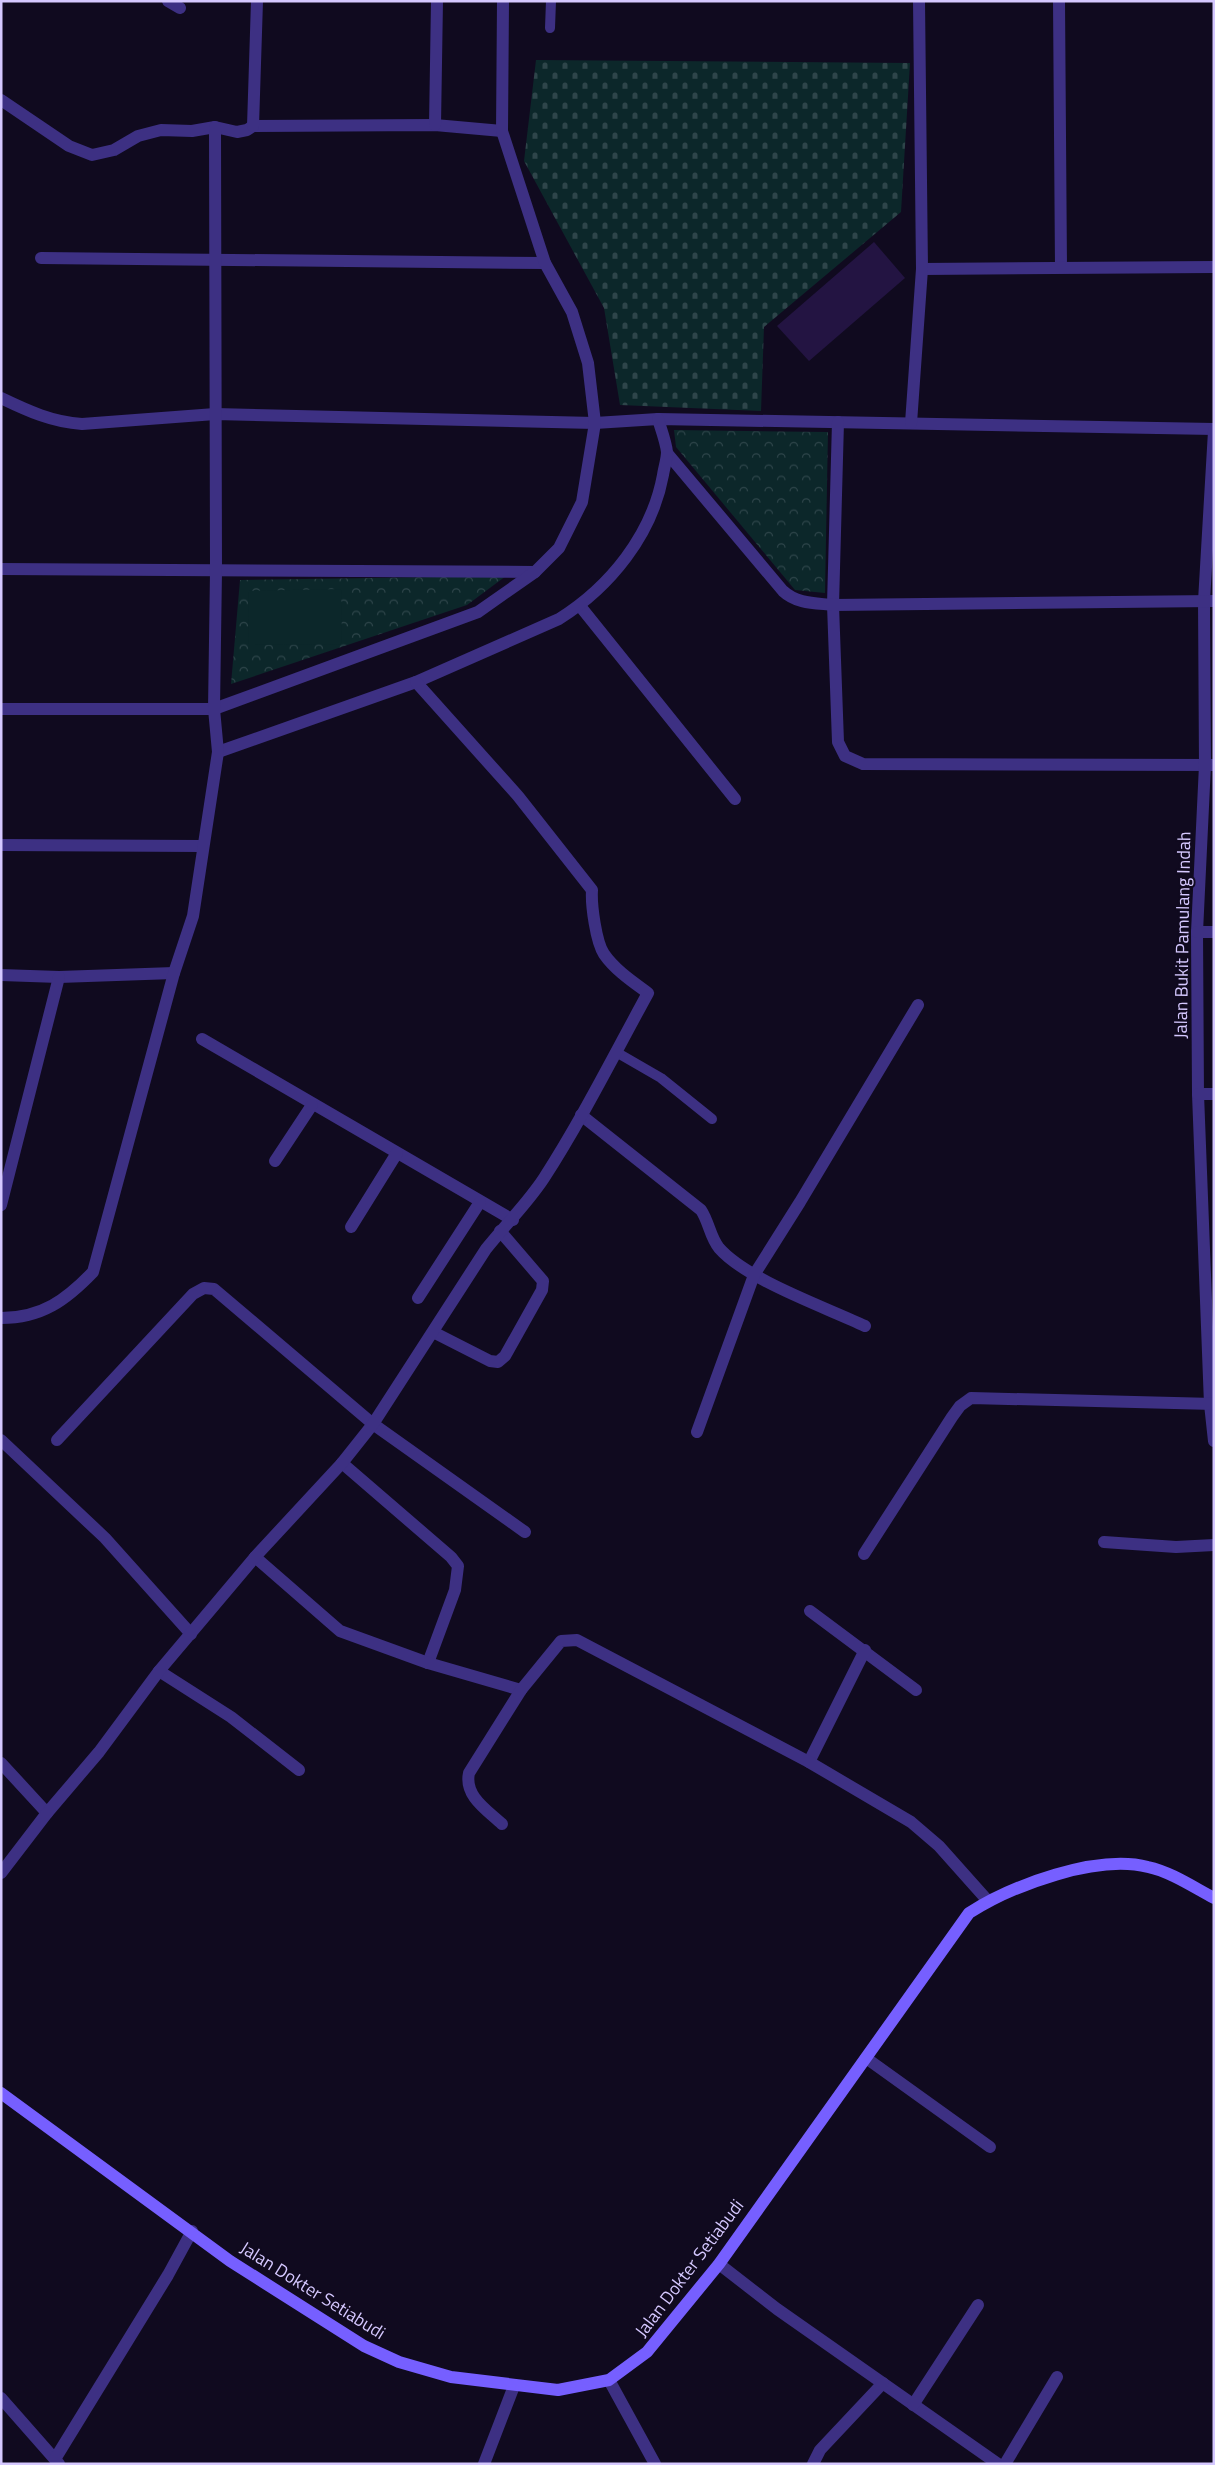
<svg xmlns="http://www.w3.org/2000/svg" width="1215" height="2465" font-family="'Titillium Web',sans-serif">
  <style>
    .forest { fill: url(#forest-crowns) }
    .cemetery { fill: url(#cemetery-stones) }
    .pitch { fill: #0c272a }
    .building { fill: #231442 }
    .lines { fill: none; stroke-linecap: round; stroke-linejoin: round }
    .lane { stroke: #3d3083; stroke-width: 10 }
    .street { stroke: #3d3083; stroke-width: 12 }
    .secondary { stroke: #765fff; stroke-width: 12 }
    .labels { text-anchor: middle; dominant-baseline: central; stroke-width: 4; stroke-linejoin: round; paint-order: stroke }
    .street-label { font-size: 18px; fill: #d5c8ff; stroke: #100a1f }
  </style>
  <defs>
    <pattern id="forest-crowns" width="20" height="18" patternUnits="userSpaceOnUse" patternTransform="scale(1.25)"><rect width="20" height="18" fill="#0c272a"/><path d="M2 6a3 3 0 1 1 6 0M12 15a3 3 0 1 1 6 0" fill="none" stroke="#2e454a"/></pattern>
    <pattern id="cemetery-stones" width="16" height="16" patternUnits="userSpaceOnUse" patternTransform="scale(1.25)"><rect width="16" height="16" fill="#0c272a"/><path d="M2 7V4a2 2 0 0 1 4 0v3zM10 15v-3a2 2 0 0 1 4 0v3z" fill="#2e454a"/></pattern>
  </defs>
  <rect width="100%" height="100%" fill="#100a1f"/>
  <!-- forest -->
  <g class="forest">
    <path d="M 674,430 L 828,432 L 825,593 L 795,590 L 676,447 Z"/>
    <path d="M 506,576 L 467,605 L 231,684 L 240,580 Z"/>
  </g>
  <!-- cemetery -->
  <path class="cemetery" d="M 536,60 L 910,63 L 901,212 L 764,327 L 761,411 L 620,405 L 604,308 L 524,161 Z"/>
  <!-- pitch -->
  <path class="pitch" d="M 341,589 L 342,644 L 249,645 L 248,591 Z"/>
  <!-- building -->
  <path class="building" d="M 874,242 L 905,278 L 809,361 L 777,326 Z"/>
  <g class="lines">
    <!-- lane -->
    <g class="lane">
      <path d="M 550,28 L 551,1"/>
      <path d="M 616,1052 L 661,1078 L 712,1119"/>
    </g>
    <!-- street -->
    <g class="street">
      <path d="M 168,1 L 180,8"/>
      <path d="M 1059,1 L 1061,267"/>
      <path d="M 1,100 L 69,146 L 92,155 L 114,150 L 138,136 L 161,130 L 192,131 L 215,127 L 237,132 L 247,130 L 253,126 L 435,125 L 502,131"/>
      <path d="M 435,125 L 437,1"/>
      <path d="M 253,126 L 257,1"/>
      <path d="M 41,258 L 545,263"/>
      <path d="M 922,269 L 1214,267"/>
      <path d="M 1,398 C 28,411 52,422 82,424 L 215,414 L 595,423 L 658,419 L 1214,429"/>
      <path d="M 838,422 L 833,605 L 838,742 L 845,756 L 863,764 L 1214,765"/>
      <path d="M 911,423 L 922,269 L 919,1"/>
      <path d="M 1214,431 L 1204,601 L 1205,765 L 1197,932 L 1198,1094 L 1210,1404 L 1214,1441"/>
      <path d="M 667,453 L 783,591 C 797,604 815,603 833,605 L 1214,601"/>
      <path d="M 1,569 L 535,572"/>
      <path d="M 580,606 L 735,799"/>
      <path d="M 1,709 L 214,709 L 478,612 L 535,572 L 559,548 L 582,502 L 595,423 L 588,363 L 572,312 L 545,263 L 502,131 L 503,1"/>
      <path d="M 218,752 L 416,682 L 559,619 C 610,587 652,535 663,475 C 664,468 667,459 667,452 C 666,442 661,429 658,419"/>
      <path d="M 1,845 L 202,846"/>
      <path d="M 1197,932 L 1214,932"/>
      <path d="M 1,975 L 59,977 L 174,973"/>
      <path d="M 202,1039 L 513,1220"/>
      <path d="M 1198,1094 L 1214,1094"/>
      <path d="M 581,1115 L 701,1210 C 709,1222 710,1237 719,1248 C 747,1280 825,1307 865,1326"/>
      <path d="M 275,1161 L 312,1105"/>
      <path d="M 1,1205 L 59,977"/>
      <path d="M 351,1227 L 397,1153"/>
      <path d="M 418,1298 L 480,1202"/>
      <path d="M 1,1318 C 42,1318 66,1300 93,1272 L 174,973 L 193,916 L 218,752 L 214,709 L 216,571 L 215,127"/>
      <path d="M 433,1332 L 490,1361 L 498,1362 L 505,1356 L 542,1290 L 543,1281 L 500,1231"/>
      <path d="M 697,1432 L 754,1275 L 800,1202 L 918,1005"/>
      <path d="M 1,1440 L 105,1538 L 191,1634"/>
      <path d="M 57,1440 L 193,1294 L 204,1288 L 214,1289 L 373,1424 L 525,1532"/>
      <path d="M 342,1463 L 451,1557 L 458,1566 L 455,1590 L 428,1663"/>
      <path d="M 1104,1542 L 1176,1547 L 1214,1545"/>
      <path d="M 864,1554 L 952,1417 L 960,1406 L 971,1398 L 1214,1404"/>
      <path d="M 255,1557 L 340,1631 L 428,1663 L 521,1690"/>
      <path d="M 810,1611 L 916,1690"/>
      <path d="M 159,1671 L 231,1717 L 299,1770"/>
      <path d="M 809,1762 L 865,1650"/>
      <path d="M 1,1763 L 47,1813"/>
      <path d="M 502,1824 C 487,1810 464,1796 469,1773 L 521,1690 L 561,1641 L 577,1640 L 809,1762 L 911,1822 L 939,1846 L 988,1901"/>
      <path d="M 1,1873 L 47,1813 L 99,1752 L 159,1671 L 255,1557 L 342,1463 L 373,1424 L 486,1249 C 505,1225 527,1204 544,1178 C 582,1119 614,1055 648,993 C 633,982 615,970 604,954 C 596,942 591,905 592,890 L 518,796 L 416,682"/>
      <path d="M 866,2058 L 990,2147"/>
      <path d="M 719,2264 L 777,2309 L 998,2464"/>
      <path d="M 609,2380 L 655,2464"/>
      <path d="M 1,2398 L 59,2464"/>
      <path d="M 913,2405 L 978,2305"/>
      <path d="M 55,2459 L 168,2275 L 192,2231"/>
      <path d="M 484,2464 L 514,2386"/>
      <path d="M 813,2464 L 820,2450 L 883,2383"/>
      <path d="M 1005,2464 L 1057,2377"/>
    </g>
    <!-- secondary -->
    <path class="secondary" d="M 1,2093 L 230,2261 L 364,2346 L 399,2362 L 451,2377 L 558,2390 L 609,2380 L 647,2352 L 719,2264 L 969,1913 C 1013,1885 1097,1854 1148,1867 C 1171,1872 1193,1887 1214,1898"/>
  </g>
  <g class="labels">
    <!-- street labels -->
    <g class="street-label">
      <text transform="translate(1182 935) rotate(-89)">Jalan Bukit Pamulang Indah</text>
      <text transform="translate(689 2268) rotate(-53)">Jalan Dokter Setiabudi</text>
      <text transform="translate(313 2290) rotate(32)">Jalan Dokter Setiabudi</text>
    </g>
  </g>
  <!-- border -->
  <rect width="1215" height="2465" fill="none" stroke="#d5c8ff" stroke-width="5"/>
</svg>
